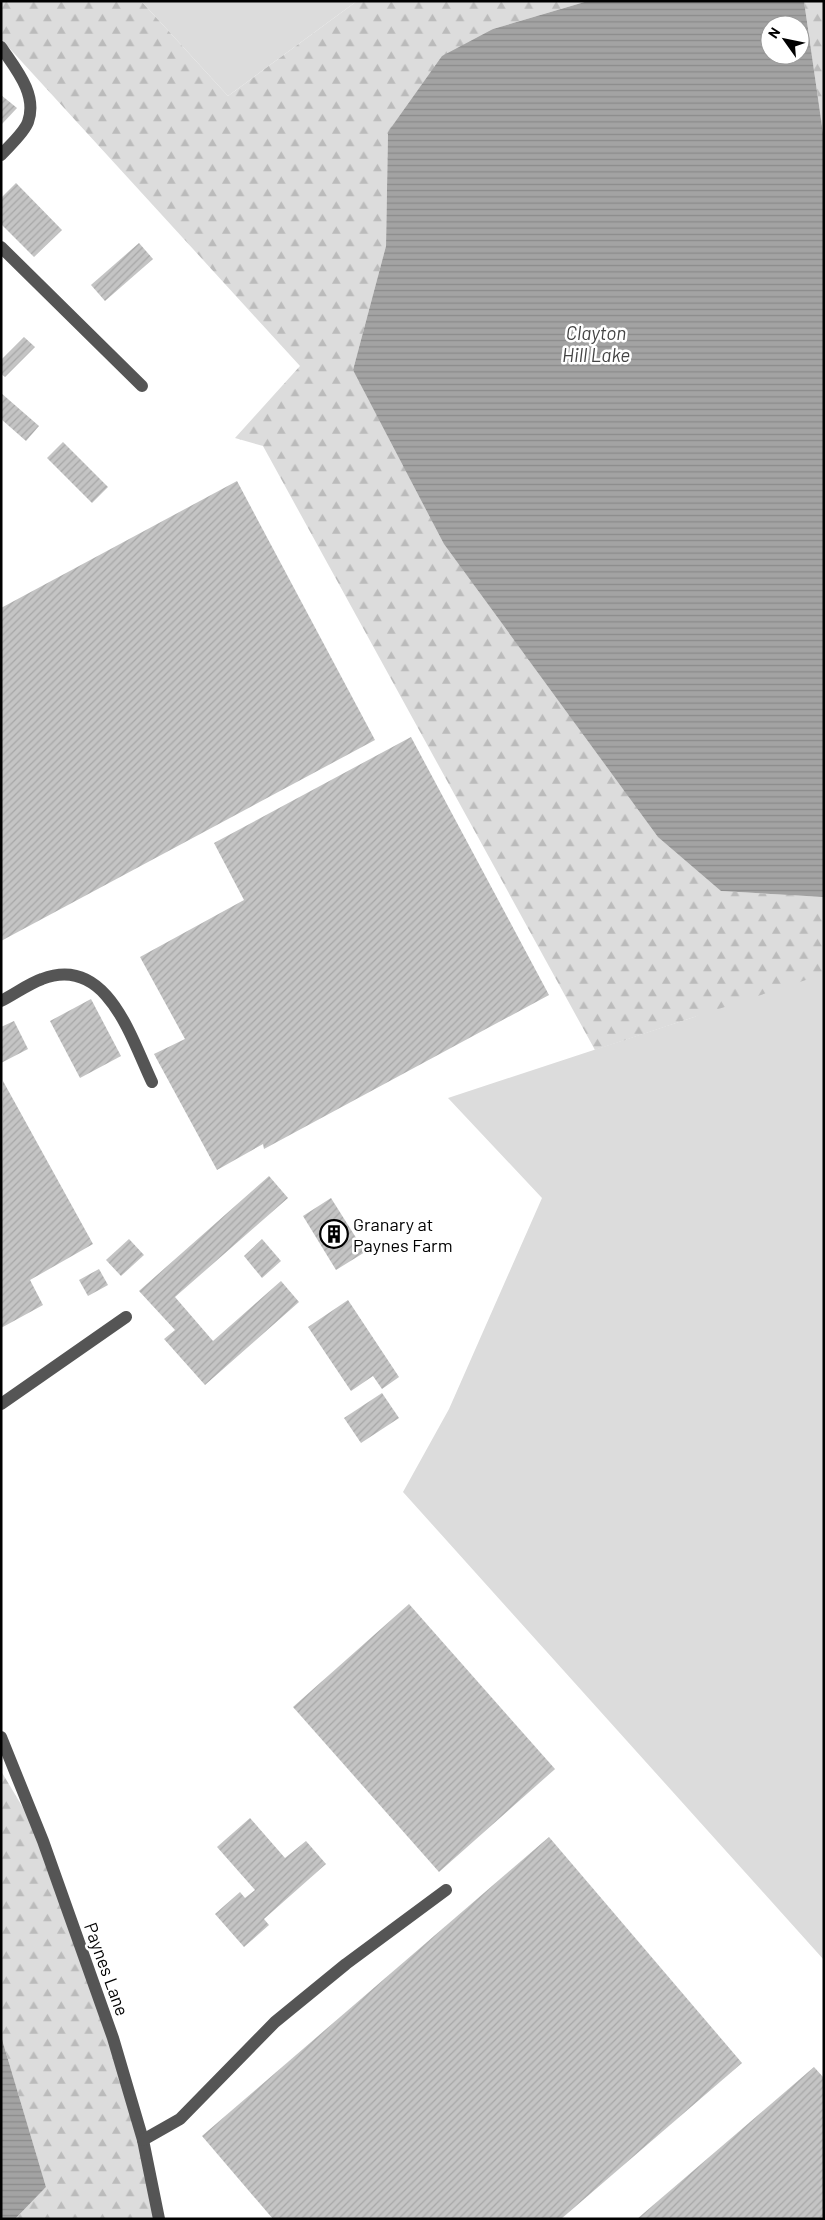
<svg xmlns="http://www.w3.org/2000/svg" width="825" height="2220" font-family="Barlow,sans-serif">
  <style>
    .green { fill: #dcdcdc }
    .forest { fill: url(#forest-firs) }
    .water { fill: url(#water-rules); fill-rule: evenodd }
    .building { fill: url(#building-hatch) }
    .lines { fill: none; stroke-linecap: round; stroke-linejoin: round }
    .minor { stroke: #555; stroke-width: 12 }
    .labels { text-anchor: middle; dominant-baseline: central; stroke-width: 5; stroke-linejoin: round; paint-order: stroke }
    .poi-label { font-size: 18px; fill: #000; stroke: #fff; text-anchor: start }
    .street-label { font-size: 18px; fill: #000; stroke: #fff }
    .water-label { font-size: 19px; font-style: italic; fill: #444; stroke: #fff }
  </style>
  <defs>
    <pattern id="forest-firs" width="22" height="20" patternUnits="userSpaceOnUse" patternTransform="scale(1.25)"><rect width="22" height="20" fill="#dcdcdc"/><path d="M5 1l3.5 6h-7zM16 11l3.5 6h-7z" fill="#bbb"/></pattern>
    <pattern id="water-rules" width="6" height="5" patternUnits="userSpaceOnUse" patternTransform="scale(1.25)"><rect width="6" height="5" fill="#a3a3a3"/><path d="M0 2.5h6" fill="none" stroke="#8b8b8b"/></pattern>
    <pattern id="building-hatch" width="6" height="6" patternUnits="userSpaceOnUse" patternTransform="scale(1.25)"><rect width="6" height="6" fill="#c4c4c4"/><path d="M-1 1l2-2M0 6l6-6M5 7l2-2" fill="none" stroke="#a7a7a7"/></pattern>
  </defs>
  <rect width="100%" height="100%" fill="#fff"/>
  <!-- green -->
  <g class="green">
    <path d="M 141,1 L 357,1 L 228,96 Z"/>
    <path d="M 824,956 L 824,1960 L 403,1492 L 449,1409 L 542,1198 L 448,1098 L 694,1017 Z"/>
  </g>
  <!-- forest -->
  <g class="forest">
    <path d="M 1,1 L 141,1 L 228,96 L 357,1 L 588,1 L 493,29 L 388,132 L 386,246 L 353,370 L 721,891 L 824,897 L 824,974 L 595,1050 L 263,446 L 235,438 L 300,366 L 1,39 Z"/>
    <path d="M 804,1 L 824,1 L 824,140 Z"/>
    <path d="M 1,1771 L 43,1841 L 113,2038 L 159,2219 L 15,2219 L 46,2187 L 1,2036 Z"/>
  </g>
  <!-- water -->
  <g class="water">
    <path d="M 588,1 L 804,1 L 824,140 L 824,897 L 721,891 L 658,837 L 444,544 L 353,370 L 386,246 L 388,132 L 442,56 L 493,29 ZM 770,25 L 800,25 L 800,55 L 770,55 Z"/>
    <path d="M 1,2036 L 46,2187 L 15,2219 L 1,2219 Z"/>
  </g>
  <!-- building -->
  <g class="building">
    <path d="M 1,95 L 17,108 L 1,125 Z"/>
    <path d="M 16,183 L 62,230 L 34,257 L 1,224 L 1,198 Z"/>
    <path d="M 139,243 L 153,259 L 105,301 L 91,285 Z"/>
    <path d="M 24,337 L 35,347 L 5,377 L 1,374 L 1,360 Z"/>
    <path d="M 1,393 L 39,426 L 26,441 L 1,419 Z"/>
    <path d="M 63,442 L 108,487 L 92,503 L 47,458 Z"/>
    <path d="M 237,481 L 375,740 L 1,941 L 1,608 Z"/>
    <path d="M 411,737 L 549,995 L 264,1149 L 263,1144 L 217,1170 L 154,1054 L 185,1039 L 140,957 L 244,900 L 214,843 Z"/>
    <path d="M 91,999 L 121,1056 L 80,1078 L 50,1021 Z"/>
    <path d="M 14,1021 L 28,1049 L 1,1063 L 1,1027 Z"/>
    <path d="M 3,1081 L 93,1244 L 30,1280 L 43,1305 L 1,1328 Z"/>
    <path d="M 269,1176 L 288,1198 L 175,1297 L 213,1341 L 281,1281 L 299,1302 L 205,1385 L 164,1339 L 175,1330 L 139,1291 Z"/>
    <path d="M 331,1198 L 365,1252 L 336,1270 L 303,1216 Z"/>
    <path d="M 129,1239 L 144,1255 L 121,1276 L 106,1260 Z"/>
    <path d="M 262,1239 L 281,1261 L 262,1278 L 244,1256 Z"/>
    <path d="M 99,1269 L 108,1285 L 88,1296 L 79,1280 Z"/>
    <path d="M 348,1300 L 399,1377 L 382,1389 L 373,1376 L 351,1391 L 308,1327 Z"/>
    <path d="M 382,1393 L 399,1418 L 361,1443 L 344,1418 Z"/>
    <path d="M 409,1604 L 555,1769 L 439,1872 L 293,1707 Z"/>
    <path d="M 250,1818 L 285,1858 L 306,1841 L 326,1864 L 264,1919 L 269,1925 L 244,1947 L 215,1914 L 240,1892 L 245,1898 L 255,1890 L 217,1847 Z"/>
    <path d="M 549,1837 L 742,2063 L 561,2219 L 273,2219 L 202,2136 Z"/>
    <path d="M 814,2067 L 824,2078 L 824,2219 L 637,2219 Z"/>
  </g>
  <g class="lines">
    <!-- minor -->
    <g class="minor">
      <path d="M 1,47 C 15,68 38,94 28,122 C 24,133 9,146 1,155"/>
      <path d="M 1,247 L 142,386"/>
      <path d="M 1,1001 C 15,994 28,984 42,979 C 107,954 131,1038 152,1082"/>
      <path d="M 1,1404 L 126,1317"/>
      <path d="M 1,1737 L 43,1841 L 113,2038 L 143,2140 L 159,2219"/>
      <path d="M 143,2140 L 180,2119 L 275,2022 L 346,1964 L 446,1890"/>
    </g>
  </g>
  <!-- icons -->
  <defs>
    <symbol id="building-ring" viewBox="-11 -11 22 22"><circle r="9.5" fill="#fff" stroke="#000" stroke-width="1.5"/><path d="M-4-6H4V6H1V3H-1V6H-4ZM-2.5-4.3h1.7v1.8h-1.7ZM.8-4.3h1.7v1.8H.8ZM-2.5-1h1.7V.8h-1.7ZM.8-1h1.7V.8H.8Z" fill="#000"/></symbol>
  </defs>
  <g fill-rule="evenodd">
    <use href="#building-ring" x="318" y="1218" width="32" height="32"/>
  </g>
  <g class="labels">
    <!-- poi labels -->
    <g class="poi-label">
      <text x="353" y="1224">Granary at<tspan x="353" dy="21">Paynes Farm</tspan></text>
    </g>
    <!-- street labels -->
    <g class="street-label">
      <text transform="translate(107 1969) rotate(70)">Paynes Lane</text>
    </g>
    <!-- water labels -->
    <g class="water-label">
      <text x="596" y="332">Clayton<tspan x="596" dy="22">Hill Lake</tspan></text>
    </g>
  </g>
  <!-- border -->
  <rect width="825" height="2220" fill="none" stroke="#000000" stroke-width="5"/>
  <!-- north arrow -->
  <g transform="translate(785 40) rotate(303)"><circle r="24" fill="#ffffff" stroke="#999999"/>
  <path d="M0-4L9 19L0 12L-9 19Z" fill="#000000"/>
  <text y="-8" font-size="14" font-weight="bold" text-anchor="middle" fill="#000000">N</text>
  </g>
</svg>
